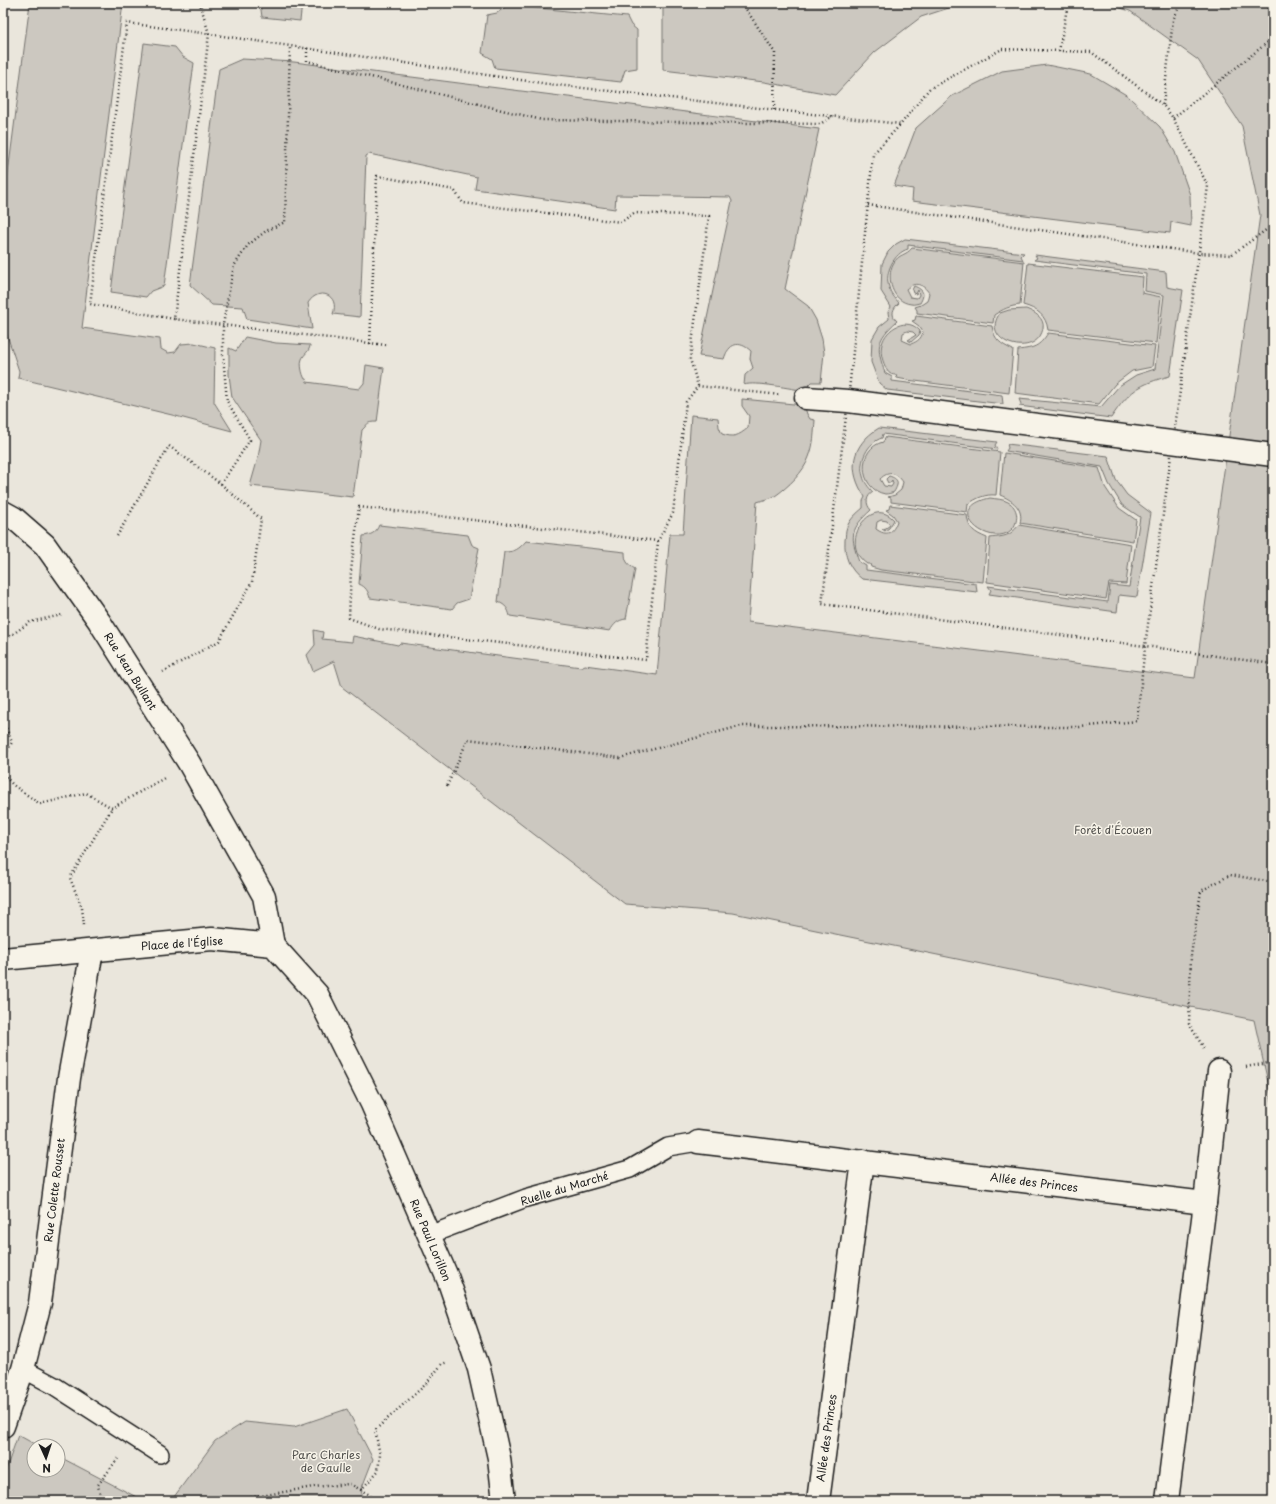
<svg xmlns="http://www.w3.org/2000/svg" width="1276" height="1504" font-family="'Playpen Sans',sans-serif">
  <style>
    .green { fill: #ccc8c0; stroke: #74726e }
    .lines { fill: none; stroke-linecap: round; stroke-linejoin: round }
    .service-casing { stroke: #1c1c1c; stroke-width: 20 }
    .pedestrian-casing { stroke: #1c1c1c; stroke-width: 25 }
    .minor-casing { stroke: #1c1c1c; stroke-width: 25 }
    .secondary-casing { stroke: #1c1c1c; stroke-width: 25 }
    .path { stroke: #1c1c1c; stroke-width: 2.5; stroke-dasharray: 1 3; stroke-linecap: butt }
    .service { stroke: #f7f3e8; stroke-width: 17 }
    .pedestrian { stroke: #f7f3e8; stroke-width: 22 }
    .minor { stroke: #f7f3e8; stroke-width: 22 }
    .secondary { stroke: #f7f3e8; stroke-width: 22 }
    .labels { text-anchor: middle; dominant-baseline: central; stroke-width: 3; stroke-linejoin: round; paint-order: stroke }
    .street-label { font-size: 11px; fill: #1c1c1c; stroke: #f7f3e8 }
    .park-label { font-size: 11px; fill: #51504d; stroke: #f7f3e8 }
  </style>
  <rect width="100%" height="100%" fill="#eae6dc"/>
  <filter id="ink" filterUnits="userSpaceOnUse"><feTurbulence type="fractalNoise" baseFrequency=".025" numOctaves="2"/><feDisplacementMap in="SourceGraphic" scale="8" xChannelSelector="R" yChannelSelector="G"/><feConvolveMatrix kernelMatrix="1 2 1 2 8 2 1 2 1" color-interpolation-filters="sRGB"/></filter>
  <g filter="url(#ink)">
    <!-- green -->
    <g class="green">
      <path d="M 30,3 L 123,3 L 82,328 L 160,339 L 161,349 L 168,353 L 175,352 L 181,344 L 194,343 L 215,348 L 214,402 L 232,431 L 172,415 L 18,378 L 19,371 L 5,329 L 4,204 Z"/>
      <path d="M 260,3 L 302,3 L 300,21 L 262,17 Z"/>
      <path d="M 663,3 L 964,3 L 921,17 L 875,52 L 835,95 L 764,82 L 663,70 Z"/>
      <path d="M 1105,3 L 1273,3 L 1273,1105 L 1254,1020 L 733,913 L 625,904 L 342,687 L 334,661 L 313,671 L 307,655 L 315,645 L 314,630 L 323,632 L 322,639 L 352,642 L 353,636 L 398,645 L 400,643 L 581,667 L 585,665 L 657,675 L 670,534 L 683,534 L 691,415 L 718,418 L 719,427 L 722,434 C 734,438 738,436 748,428 L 749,416 L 742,406 L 742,399 L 804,405 L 807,414 L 810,419 L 815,420 C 814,432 814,445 809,457 C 804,472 788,487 775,496 C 770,499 763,500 757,502 L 748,622 L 1195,678 L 1260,215 L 1242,126 L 1198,60 L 1130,11 Z"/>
      <path d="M 508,5 L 627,17 L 631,25 L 637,30 L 637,68 L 625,70 L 621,82 L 495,68 L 492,59 L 482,53 L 487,15 L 497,13 Z"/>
      <path d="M 144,43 L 175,47 L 183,57 L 194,63 L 164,286 L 151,291 L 146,297 L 111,292 Z"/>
      <path d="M 242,59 L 294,62 L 819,129 L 785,289 L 808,306 L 816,320 L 822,339 L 824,353 L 821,382 L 812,382 L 807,387 L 807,391 C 792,389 755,381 744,385 L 745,375 L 753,368 L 750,359 L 751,351 C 739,340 729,343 724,359 L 699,356 L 732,201 L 730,197 L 616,195 L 615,209 L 475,189 L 477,177 L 369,154 L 366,156 L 360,317 L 333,314 C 340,295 319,286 308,303 L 312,329 L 247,319 L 243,307 L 212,305 L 190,285 L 219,69 Z"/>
      <path d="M 1047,65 L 1091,74 L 1128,96 L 1160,127 L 1175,152 L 1190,195 L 1191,226 L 1171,222 L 1170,233 L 912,201 L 913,189 L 894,186 L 916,128 L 952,96 L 1002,71 Z"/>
      <path d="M 905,239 L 1024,253 L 1021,256 L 1023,260 L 908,245 L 908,249 C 894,253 884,273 889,287 C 890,293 895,298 899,303 C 893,308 890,315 897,321 C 876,340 876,347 885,373 L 892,377 L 892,381 L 1002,395 L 1003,404 L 887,390 L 879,383 L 871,362 L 872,339 L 879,327 L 889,319 L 888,312 L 891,307 L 881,291 L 882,264 L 888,252 L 896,244 Z"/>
      <path d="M 912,248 L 1024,262 L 1020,305 C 1010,306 1003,309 994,315 L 993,323 L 917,313 L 917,310 L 915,307 L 921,305 L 927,301 L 929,293 C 923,284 915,281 906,289 L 910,297 L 917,298 L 919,295 L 918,290 L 916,294 L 913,293 L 912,290 L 914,286 C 924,290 925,294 920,303 C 918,303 914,305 911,304 C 892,302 886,278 893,264 C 899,253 906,256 912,248 Z"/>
      <path d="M 1035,255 L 1166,272 L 1167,287 L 1183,290 L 1170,376 C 1139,384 1129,391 1111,418 L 1019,406 L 1021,404 L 1019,399 L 1101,407 L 1119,386 L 1136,375 L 1155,369 L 1164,295 L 1145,291 L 1146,274 L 1034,260 L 1037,258 Z"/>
      <path d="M 1028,263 L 1143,277 L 1142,293 L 1161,297 L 1156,343 L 1048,330 C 1046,315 1037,309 1023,305 Z"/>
      <path d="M 1026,309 C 1034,312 1045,318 1043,328 C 1038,360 978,343 1000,313 L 1009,310 Z"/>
      <path d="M 916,316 L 992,326 C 994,340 1001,344 1013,350 L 1009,393 L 907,380 L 897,378 L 896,375 C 889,375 887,371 885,366 C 882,359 880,352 882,344 C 886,328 907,316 920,331 L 919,335 L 911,342 L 908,340 L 916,335 L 913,332 L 907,331 L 903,333 L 902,340 L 911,344 C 918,341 921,339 923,332 L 919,326 L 912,321 L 915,320 Z"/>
      <path d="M 1048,333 L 1155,346 L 1152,367 L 1132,371 L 1115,384 L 1099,404 L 1015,393 L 1018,350 C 1034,348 1039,347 1048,333 Z"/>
      <path d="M 245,337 L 276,343 L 310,345 C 310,351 304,354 302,359 C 300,364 302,374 305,379 L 306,379 L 307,382 L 359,389 L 364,383 L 366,365 L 384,368 L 377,422 C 365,422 369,424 362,430 L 353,497 L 250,486 L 258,458 L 261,440 L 232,397 L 229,375 L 229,348 L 236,351 Z"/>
      <path d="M 879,428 L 997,442 L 995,445 L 997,449 L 883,434 L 882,438 C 868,442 858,462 863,476 C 864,482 869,488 873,492 C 866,496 865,504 871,510 C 850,529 850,536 859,562 L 866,566 L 866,570 L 976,584 L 977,592 L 862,579 C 849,569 844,556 845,540 C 846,536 845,531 847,527 C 850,519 857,513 863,508 L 863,501 L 865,497 C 847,470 851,445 879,428 Z"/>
      <path d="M 886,437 L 1000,452 L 996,495 C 985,494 977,498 968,504 L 967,512 L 891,502 L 891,498 L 888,497 L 895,495 L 901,490 L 903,482 C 897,473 889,470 880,479 L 884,486 L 891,487 L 893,484 L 892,480 L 890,483 L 888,483 L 886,479 L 889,476 C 899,479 899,483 894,492 C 892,493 888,494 885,494 C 858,489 857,448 883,442 Z"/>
      <path d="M 1007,444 L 1108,456 L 1116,480 L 1127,495 L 1151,513 L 1137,597 L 1119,595 L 1117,612 L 989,594 L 991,590 L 988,586 L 1108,602 L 1110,585 L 1129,587 L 1140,517 L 1122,505 L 1109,484 L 1102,467 L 1006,451 L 1008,448 Z"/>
      <path d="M 1004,453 L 1099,468 L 1105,487 L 1119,508 L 1136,520 L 1133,541 L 1020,523 C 1024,508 1012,500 1000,495 Z"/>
      <path d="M 990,498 C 996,499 1003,499 1008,502 C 1018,507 1019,520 1013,528 C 993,552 939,509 990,498 Z"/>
      <path d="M 890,505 L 967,515 C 968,529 975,533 987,538 L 983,582 L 881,570 L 871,567 L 870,564 L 867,564 C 837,544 871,494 894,520 L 889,528 L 885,531 L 882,529 L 886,528 L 890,525 L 887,521 L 881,520 L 877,522 L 876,529 C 887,537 893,533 897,521 L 893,515 L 886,510 L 889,509 Z"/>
      <path d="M 379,525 L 468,535 L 472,545 L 479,548 L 469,599 L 457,603 L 452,609 L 370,598 C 368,591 366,587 359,584 L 363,536 C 371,535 376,533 379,525 Z"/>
      <path d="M 1019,525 L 1131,544 L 1126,584 L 1109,583 L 1106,599 L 987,582 L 990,538 C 1005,536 1009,537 1019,525 Z"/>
      <path d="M 526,541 L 625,552 C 625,561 627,564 635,569 L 626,619 C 618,620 614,624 610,631 L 510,616 C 508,609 506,605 498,602 L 504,552 C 515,552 519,549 526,541 Z"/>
      <path d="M 347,1409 L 373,1459 L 361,1490 L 364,1501 L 171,1501 L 215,1441 L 245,1422 L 294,1427 Z"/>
      <path d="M 18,1435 L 38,1446 L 34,1446 L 34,1470 L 58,1470 L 58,1456 L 144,1501 L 3,1501 L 3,1478 Z"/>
    </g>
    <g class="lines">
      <defs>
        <g id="service">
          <path d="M 429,1235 L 526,1198 L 630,1169 L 668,1147 L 698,1142"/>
          <path d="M 23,1369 L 53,1385 L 160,1454"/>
        </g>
        <path id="pedestrian" d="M 806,398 L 848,401 L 1273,455"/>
        <g id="minor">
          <path d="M 3,512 L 14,518 L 45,545 L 99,621 L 189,763 L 264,896 L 273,945"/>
          <path d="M 698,1142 L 1205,1203"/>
          <path d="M 3,1426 L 23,1369 L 40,1303 L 69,1078 L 92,951"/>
          <path d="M 818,1501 L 863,1161"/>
          <path d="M 1167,1501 L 1205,1203 L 1219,1071"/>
        </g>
        <path id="secondary" d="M 3,959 L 212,939 L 273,945 L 317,994 L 372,1104 L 448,1279 L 479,1369 L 499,1458 L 504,1501"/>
      </defs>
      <!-- service casing -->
      <use href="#service" class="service-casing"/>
      <!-- pedestrian casing -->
      <use href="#pedestrian" class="pedestrian-casing"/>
      <!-- minor casing -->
      <use href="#minor" class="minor-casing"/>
      <!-- secondary casing -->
      <use href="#secondary" class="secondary-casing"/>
      <!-- path -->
      <g class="path">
        <path d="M 742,3 L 775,53 L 774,110"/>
        <path d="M 307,48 L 307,61 L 542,120 L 820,124 L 833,116"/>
        <path d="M 1002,49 L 1091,52 L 1163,105 L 1173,118 L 1208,186 L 1145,646 L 822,604 L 848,401 L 873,154 L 901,124 L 929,89 Z"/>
        <path d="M 1059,51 L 1068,3"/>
        <path d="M 1163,105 L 1173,20 L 1181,3"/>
        <path d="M 1173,118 L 1273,38"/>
        <path d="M 868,205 L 1199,253 L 1231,255 L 1273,225"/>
        <path d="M 174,319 L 90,304 L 127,23 L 209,34 L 200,3"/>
        <path d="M 370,344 L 377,176 L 454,190 L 463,203 L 621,222 L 634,213 L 709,216 L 690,359 L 698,386"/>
        <path d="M 386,345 L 174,319 L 209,34 L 548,84 L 900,124"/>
        <path d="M 221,484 L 250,440 L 227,401 L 223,355 L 223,325 L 229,291 L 234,266 L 248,245 L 266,231 L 285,222 L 290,46"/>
        <path d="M 117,536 L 169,446 L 221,484 L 261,519 L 252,582 L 219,641 L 163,672"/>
        <path d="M 658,541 L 359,507 L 351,571 L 349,618 L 379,629 L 646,660 L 658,541 L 673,513 L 686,402 L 698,386 L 780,395"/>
        <path d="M 3,641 L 30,622 L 62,615"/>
        <path d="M 3,721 L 12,742 L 3,759"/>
        <path d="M 3,774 L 13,785 L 40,804 L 86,793 L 112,808 L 166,777"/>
        <path d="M 447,786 L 468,739 L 620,758 L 741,726 L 1080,727 L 1137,721 L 1145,646 L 1273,664"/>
        <path d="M 84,925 L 82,908 L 70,878 L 112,808"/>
        <path d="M 1204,1048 L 1189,1024 L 1191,955 L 1201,891 L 1230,875 L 1273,882"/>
        <path d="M 1246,1067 L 1273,1062"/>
        <path d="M 361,1490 L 378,1471 L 380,1455 L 375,1430 L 425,1385 L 442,1364 L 448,1362"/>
        <path d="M 106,1501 L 101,1499 L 98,1485 L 119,1457"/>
        <path d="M 231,1501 L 313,1487 L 350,1484 L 370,1495 L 373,1501"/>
      </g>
      <!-- service -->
      <use href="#service" class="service"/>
      <!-- pedestrian -->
      <use href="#pedestrian" class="pedestrian"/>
      <!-- minor -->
      <use href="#minor" class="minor"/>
      <!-- secondary -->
      <use href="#secondary" class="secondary"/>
    </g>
  </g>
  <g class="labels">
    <!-- street labels -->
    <g class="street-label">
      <text transform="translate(131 671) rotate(58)">Rue Jean Bullant</text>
      <text transform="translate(182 943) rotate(-4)">Place de l'Église</text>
      <text transform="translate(1034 1182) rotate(7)">Allée des Princes</text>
      <text transform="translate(564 1188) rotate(-17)">Ruelle du Marché</text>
      <text transform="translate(54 1190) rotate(-83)">Rue Colette Rousset</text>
      <text transform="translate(431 1240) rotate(67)">Rue Paul Lorillon</text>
      <text transform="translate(826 1438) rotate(-82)">Allée des Princes</text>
    </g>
    <!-- park labels -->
    <g class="park-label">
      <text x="1113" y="829">Forêt d'Écouen</text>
      <text x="326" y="1454">Parc Charles<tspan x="326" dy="13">de Gaulle</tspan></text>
    </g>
  </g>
  <!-- margin -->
  <rect width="1276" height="1504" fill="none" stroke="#f7f3e8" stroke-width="16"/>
  <rect x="8" y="8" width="1260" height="1488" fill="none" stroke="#1c1c1c" stroke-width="1.5" filter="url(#ink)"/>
  <!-- north arrow -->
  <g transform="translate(46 1458) rotate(177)"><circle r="19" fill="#f7f3e8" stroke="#9f9d96"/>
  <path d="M0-3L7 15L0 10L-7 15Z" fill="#1c1c1c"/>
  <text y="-6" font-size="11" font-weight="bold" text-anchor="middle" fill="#1c1c1c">N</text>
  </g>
</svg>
